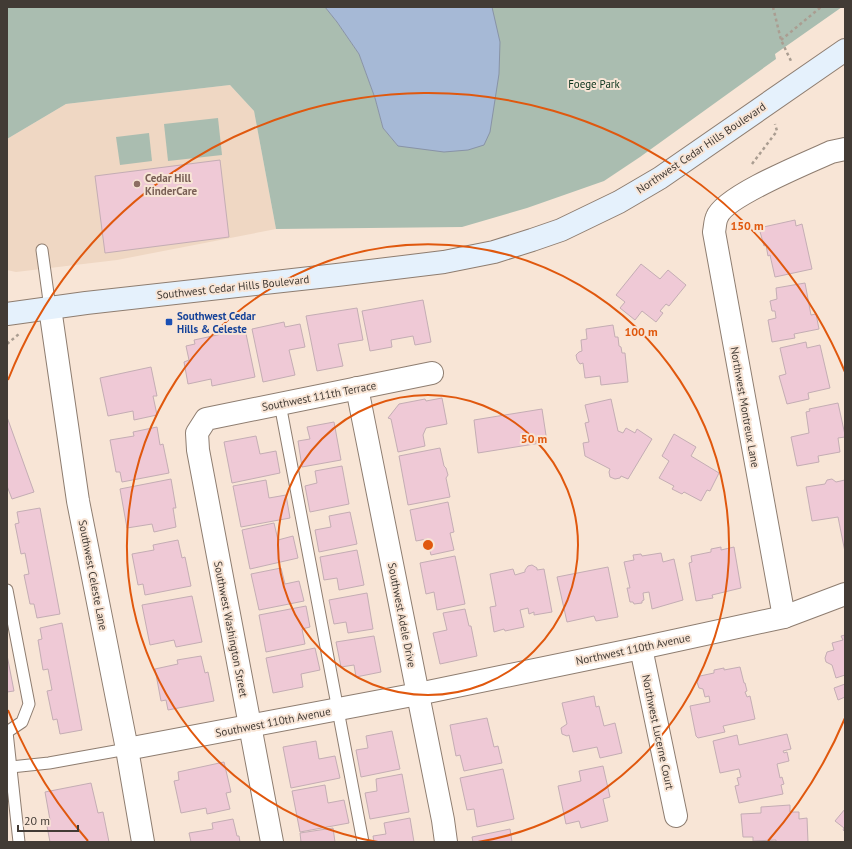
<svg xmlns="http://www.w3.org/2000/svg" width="852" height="849" font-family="'PT Sans',sans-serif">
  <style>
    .built { fill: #efd7c3 }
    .green { fill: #aabdb0 }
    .water { fill: #a6b9d6; stroke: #8893a6 }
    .building { fill: #efc9d6; stroke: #c4adb4 }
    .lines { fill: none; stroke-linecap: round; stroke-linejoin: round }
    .service-casing { stroke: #8e7d70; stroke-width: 13 }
    .minor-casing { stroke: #8e7d70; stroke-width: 24 }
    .tertiary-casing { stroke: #8e7d70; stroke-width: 24 }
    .secondary-casing { stroke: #8e7d70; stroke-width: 24 }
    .path { stroke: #aa9d91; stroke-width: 2.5; stroke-dasharray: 3 3; stroke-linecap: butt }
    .service { stroke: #fff; stroke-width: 11 }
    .minor { stroke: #fff; stroke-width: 22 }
    .tertiary { stroke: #fff; stroke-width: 22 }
    .secondary { stroke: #e5f1fc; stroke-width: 22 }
    .ring { fill: none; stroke: #e0580e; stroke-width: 2 }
    .education-dot { fill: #8d6e63; stroke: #f8e5d6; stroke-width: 1.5 }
    .transit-dot { fill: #1a4fb4; stroke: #f8e5d6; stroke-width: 1.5 }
    .labels { text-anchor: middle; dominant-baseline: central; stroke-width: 4; stroke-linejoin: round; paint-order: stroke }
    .park-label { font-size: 11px; fill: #0b341d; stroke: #f8e5d6 }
    .street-label { font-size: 11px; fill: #423b35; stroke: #f8e5d6 }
    .education-label { font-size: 11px; font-weight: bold; fill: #785e54; stroke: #f8e5d6; text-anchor: start }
    .transit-label { font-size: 11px; font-weight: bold; fill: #164399; stroke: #f8e5d6; text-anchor: start }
    .centre { fill: #e0580e; stroke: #f8e5d6; stroke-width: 2 }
    .ring-label { font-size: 12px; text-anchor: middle; font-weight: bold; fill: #e0580e; stroke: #f8e5d6; stroke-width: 4; stroke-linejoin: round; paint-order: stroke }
  </style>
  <rect width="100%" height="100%" fill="#f8e5d6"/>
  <!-- built -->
  <path class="built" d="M 230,85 L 254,111 L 276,229 L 117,260 L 16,272 L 7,270 L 7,139 L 66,104 Z"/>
  <!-- green -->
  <g class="green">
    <path d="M 7,7 L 325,7 L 337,22 L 359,54 L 375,98 L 383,128 L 398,146 L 372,7 L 842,7 L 775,54 L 776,59 L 640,157 L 604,181 L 527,208 L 462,227 L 276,229 L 254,111 L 230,85 L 66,104 L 7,139 Z"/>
    <path d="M 218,118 L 222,155 L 168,161 L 164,124 Z"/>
    <path d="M 149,133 L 152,161 L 120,165 L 116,137 Z"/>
  </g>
  <!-- water -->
  <path class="water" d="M 325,7 L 492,7 L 500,42 L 499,74 L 490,132 L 484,145 L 468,150 L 444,152 L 398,146 L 383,128 L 375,98 L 359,54 L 337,22 Z"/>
  <!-- building -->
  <g class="building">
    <path d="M 220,160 L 229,237 L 105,253 L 95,176 Z"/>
    <path d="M 795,220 L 796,226 L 802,224 L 812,269 L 775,277 L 770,255 L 768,256 L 766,245 L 764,246 L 759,228 Z"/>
    <path d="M 641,264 L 660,279 L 668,270 L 686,285 L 669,306 L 666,304 L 660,311 L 663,313 L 656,322 L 642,311 L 635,320 L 620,308 L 625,302 L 616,295 Z"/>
    <path d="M 805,283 L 811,315 L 816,314 L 819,329 L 794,334 L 795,338 L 772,342 L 768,320 L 776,318 L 775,311 L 772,311 L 770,301 L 777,299 L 776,288 Z"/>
    <path d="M 423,300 L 431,342 L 415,345 L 413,336 L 391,340 L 392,347 L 370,351 L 362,311 Z"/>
    <path d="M 357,308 L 363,340 L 338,344 L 343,366 L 317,371 L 306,316 Z"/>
    <path d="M 284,322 L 285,327 L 300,324 L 305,347 L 289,350 L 295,375 L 263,382 L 252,329 Z"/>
    <path d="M 613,325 L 615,337 L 618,337 L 619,346 L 621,347 L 622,353 L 625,353 L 628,382 L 601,385 L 600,376 L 585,378 L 583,363 L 580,364 L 577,360 L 576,355 L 579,352 L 582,351 L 581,340 L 587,339 L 586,329 Z"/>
    <path d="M 245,329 L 255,377 L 212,386 L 211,379 L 188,384 L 184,362 L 189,360 L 186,346 L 195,344 L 194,340 Z"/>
    <path d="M 806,342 L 807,348 L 820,345 L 830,388 L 808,393 L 809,399 L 787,404 L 779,376 L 786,374 L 780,348 Z"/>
    <path d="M 151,367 L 157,396 L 153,396 L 157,415 L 134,420 L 133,411 L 108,416 L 100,378 Z"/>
    <path d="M 442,398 L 447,424 L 426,428 L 423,435 L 425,446 L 398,452 L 391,419 L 388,418 L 399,404 L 425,399 L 426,401 Z"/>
    <path d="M 611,399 L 618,431 L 623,433 L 626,428 L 635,433 L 637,429 L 652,439 L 628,479 L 621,476 L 620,478 L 615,479 L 610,477 L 609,472 L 610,469 L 585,456 L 583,443 L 589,442 L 585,423 L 589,422 L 585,405 Z"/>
    <path d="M 838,403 L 845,435 L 845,437 L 838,438 L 840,452 L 818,456 L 819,462 L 797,466 L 791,437 L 809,433 L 806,412 L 810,411 L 809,409 Z"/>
    <path d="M 542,409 L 547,442 L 478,453 L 474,420 Z"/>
    <path d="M 7,417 L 34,492 L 12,499 L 7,486 Z"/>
    <path d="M 334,422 L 341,460 L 302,467 L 298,441 L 310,439 L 307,427 Z"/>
    <path d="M 157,427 L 160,445 L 163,444 L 169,473 L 122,482 L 120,472 L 116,472 L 110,440 L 134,436 L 133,432 Z"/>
    <path d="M 674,434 L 696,447 L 691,456 L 719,473 L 710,491 L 707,490 L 701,501 L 684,492 L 682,494 L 672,489 L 674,486 L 659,478 L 669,461 L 662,456 Z"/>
    <path d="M 256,436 L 260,454 L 276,451 L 280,473 L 232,483 L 224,442 Z"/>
    <path d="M 440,448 L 444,466 L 446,468 L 448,475 L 446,478 L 450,497 L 408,505 L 399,456 Z"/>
    <path d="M 342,466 L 349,504 L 310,512 L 305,486 L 317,483 L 315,471 Z"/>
    <path d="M 171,479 L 176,508 L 173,508 L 176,527 L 154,532 L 152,524 L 127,528 L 120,489 Z"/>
    <path d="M 832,479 L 836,482 L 845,480 L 845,552 L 838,517 L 812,521 L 806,487 L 825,484 L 827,480 Z"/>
    <path d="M 266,480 L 269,498 L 286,495 L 290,518 L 241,527 L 233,486 Z"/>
    <path d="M 448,502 L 454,532 L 450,533 L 454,550 L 431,555 L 427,539 L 416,541 L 410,510 Z"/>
    <path d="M 40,508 L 60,614 L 37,618 L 34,604 L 30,604 L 24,575 L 29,574 L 25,553 L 21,554 L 15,524 L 19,523 L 17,512 Z"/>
    <path d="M 350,512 L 357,544 L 319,552 L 315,530 L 331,527 L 329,516 Z"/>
    <path d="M 274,523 L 278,540 L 293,536 L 298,558 L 250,569 L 242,530 Z"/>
    <path d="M 178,540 L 182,558 L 185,557 L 191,586 L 145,595 L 143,584 L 138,585 L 132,554 L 154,550 L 153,545 Z"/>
    <path d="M 721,547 L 721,550 L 734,547 L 741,588 L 712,595 L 713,598 L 696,601 L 689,563 L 692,562 L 691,556 L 711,552 L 711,549 Z"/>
    <path d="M 357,550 L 364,585 L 339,590 L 337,578 L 324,580 L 320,557 Z"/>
    <path d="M 661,553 L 663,562 L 674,559 L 683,600 L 652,609 L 649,592 L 643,593 L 644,600 L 642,601 L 642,603 L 634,604 L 633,602 L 630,602 L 627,588 L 630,588 L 624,562 L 634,560 L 633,555 L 641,554 L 642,556 Z"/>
    <path d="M 455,556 L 465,604 L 437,610 L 434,592 L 426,594 L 420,563 Z"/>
    <path d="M 532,565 L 537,568 L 537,570 L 544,569 L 552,612 L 534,615 L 534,612 L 529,614 L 528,608 L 520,610 L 524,627 L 505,631 L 504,629 L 494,632 L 490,607 L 496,606 L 490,574 L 513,569 L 515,575 L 525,572 L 525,570 L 528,566 Z"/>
    <path d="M 608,567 L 618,617 L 596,621 L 594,616 L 567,622 L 557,577 Z"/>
    <path d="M 281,568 L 285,584 L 299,581 L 304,601 L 259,610 L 251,574 Z"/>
    <path d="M 367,593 L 373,629 L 348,633 L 346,622 L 334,624 L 329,600 Z"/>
    <path d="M 192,596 L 202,642 L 176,647 L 174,640 L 150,645 L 142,605 Z"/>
    <path d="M 306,606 L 310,627 L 302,629 L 305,644 L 266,652 L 259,615 Z"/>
    <path d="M 465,609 L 469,626 L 471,626 L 477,656 L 440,664 L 433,633 L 447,630 L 443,613 Z"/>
    <path d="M 62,623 L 82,730 L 60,734 L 57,719 L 53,720 L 47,691 L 52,690 L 48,669 L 43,670 L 38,640 L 42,639 L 40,628 Z"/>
    <path d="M 845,635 L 845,675 L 836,678 L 832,665 L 826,662 L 825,658 L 827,652 L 834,650 L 832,643 L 843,640 L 841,636 Z"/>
    <path d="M 374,636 L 381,672 L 356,677 L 354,665 L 341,667 L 336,642 Z"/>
    <path d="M 315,648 L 320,670 L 301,674 L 303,687 L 273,693 L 266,658 Z"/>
    <path d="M 7,655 L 14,691 L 7,692 Z"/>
    <path d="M 201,656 L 205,673 L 208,672 L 214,701 L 168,710 L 166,700 L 161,701 L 155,669 L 178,664 L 177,660 Z"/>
    <path d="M 740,667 L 744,683 L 745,683 L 747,691 L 745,692 L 747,697 L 750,696 L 755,719 L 723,726 L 725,732 L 698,738 L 696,736 L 690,706 L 710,702 L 709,696 L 705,697 L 703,689 L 699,688 L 697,682 L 700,676 L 714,673 L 714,670 L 724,668 L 724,670 Z"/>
    <path d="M 845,684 L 845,697 L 838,700 L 834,688 Z"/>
    <path d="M 594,696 L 596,707 L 599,706 L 604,726 L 615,723 L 622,753 L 600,758 L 597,747 L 573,752 L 569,735 L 567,736 L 562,734 L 561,728 L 567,724 L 562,703 Z"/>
    <path d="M 487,718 L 494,747 L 498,746 L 502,763 L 464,771 L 460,755 L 456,756 L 450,725 Z"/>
    <path d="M 392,731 L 400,769 L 361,777 L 356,750 L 368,748 L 366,736 Z"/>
    <path d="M 787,734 L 791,749 L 783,751 L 784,753 L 787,752 L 789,761 L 777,764 L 780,778 L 782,777 L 784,784 L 781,785 L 783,794 L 739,803 L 735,786 L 739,785 L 737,778 L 741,777 L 739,769 L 720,773 L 713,741 L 737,735 L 739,745 Z"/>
    <path d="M 316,741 L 319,759 L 335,756 L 340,778 L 291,788 L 283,747 Z"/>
    <path d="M 224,762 L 231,792 L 226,793 L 230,809 L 207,814 L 206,808 L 181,813 L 174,781 L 179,780 L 178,772 Z"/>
    <path d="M 603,766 L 610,797 L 603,799 L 608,821 L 581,828 L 579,821 L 566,824 L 558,786 L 581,781 L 579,771 Z"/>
    <path d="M 503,769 L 514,819 L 477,827 L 474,809 L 467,810 L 460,778 Z"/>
    <path d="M 402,774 L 409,812 L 370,819 L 365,793 L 377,791 L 376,779 Z"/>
    <path d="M 91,783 L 98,813 L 103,812 L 109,842 L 50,842 L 46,821 L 50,820 L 45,792 Z"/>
    <path d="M 325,785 L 328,803 L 344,800 L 349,823 L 300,832 L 292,791 Z"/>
    <path d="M 790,805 L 790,812 L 799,812 L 799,819 L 807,818 L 808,842 L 776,842 L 776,840 L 753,841 L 753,837 L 743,837 L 741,814 L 761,813 L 761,807 Z"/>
    <path d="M 845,809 L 845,832 L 843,830 L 844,828 L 835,821 Z"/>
    <path d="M 410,818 L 414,842 L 374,842 L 373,836 L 386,834 L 384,823 Z"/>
    <path d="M 233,819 L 237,836 L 239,836 L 240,842 L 191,842 L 189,833 L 213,829 L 212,823 Z"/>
    <path d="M 333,828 L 335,842 L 301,842 L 300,833 Z"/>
    <path d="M 510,829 L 512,842 L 473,842 L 472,837 Z"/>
  </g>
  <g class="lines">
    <defs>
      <g id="service">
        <path d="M 42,250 L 50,308"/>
        <path d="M 280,404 L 363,842"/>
        <path d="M 7,590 L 29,704 L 22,722 L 7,732"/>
        <path d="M 7,732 L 19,842"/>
        <path d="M 11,767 L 49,763 L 127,749"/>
      </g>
      <g id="minor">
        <path d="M 357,388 L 443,820 L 446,842"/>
        <path d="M 784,617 L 714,232 C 715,227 715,221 717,217 C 725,196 807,163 831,152 L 845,149"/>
        <path d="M 641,648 L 676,816"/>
        <path d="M 127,749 L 418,694 L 641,648 L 784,617 L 845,594"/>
        <path d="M 272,842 L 198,450 L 197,433 L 206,419 L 432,373"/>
      </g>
      <path id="tertiary" d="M 50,308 L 78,501 L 127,749 L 143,842"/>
      <path id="secondary" d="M 7,314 L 86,303 L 337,275 L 444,262 L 494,252 L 532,240 L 561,230 L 619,202 L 660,178 L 845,50"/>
    </defs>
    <!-- service casing -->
    <use href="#service" class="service-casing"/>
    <!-- minor casing -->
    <use href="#minor" class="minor-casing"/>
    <!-- tertiary casing -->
    <use href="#tertiary" class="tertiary-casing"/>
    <!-- secondary casing -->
    <use href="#secondary" class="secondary-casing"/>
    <!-- path -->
    <g class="path">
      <path d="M 773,7 L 781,40 L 791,61"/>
      <path d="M 781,40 L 821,7"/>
      <path d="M 752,164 L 777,131 L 775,124"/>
      <path d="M 7,344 L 19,334"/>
    </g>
    <!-- service -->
    <use href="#service" class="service"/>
    <!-- minor -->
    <use href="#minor" class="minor"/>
    <!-- tertiary -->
    <use href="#tertiary" class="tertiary"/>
    <!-- secondary -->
    <use href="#secondary" class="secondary"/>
  </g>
  <!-- distance rings -->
  <g class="ring">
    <circle cx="428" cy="545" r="150"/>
    <path d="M378 842A301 301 0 1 1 478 842"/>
    <path d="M845 718A451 451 0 0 1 768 841M88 841A451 451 0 0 1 8 710M8 380A451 451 0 0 1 845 372"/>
  </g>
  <!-- markers -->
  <circle class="education-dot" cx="137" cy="184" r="4"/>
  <rect class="transit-dot" x="165" y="318" width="8" height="8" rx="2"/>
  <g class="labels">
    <!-- park labels -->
    <g class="park-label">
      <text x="594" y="84">Foege Park</text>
    </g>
    <!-- street labels -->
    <g class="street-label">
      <text transform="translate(701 148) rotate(-34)">Northwest Cedar Hills Boulevard</text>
      <text transform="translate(233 287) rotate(-6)">Southwest Cedar Hills Boulevard</text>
      <text transform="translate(319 396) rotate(-11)">Southwest 111th Terrace</text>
      <text transform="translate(745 407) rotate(80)">Northwest Montreux Lane</text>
      <text transform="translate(93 575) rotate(79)">Southwest Celeste Lane</text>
      <text transform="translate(402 615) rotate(79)">Southwest Adele Drive</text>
      <text transform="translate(231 629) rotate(79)">Southwest Washington Street</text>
      <text transform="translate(633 649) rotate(-12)">Northwest 110th Avenue</text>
      <text transform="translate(273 722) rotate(-11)">Southwest 110th Avenue</text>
      <text transform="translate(658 732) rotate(78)">Northwest Lucerne Court</text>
    </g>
    <!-- education labels -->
    <g class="education-label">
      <text x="145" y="178">Cedar Hill<tspan x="145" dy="13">KinderCare</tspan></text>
    </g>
    <!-- transit labels -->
    <g class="transit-label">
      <text x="177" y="316">Southwest Cedar<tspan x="177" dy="13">Hills &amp; Celeste</tspan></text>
    </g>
  </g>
  <circle cx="428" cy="545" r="6" class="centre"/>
  <g class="ring-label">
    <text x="747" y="230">150 m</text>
    <text x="641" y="336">100 m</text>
    <text x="534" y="443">50 m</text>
  </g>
  <!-- border -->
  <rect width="852" height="849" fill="none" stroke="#423b35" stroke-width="16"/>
  <!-- scale -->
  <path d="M18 825v6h60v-6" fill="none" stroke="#423b35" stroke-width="2"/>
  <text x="24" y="825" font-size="12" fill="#423b35" stroke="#f8e5d6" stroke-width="3" paint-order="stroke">20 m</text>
</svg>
